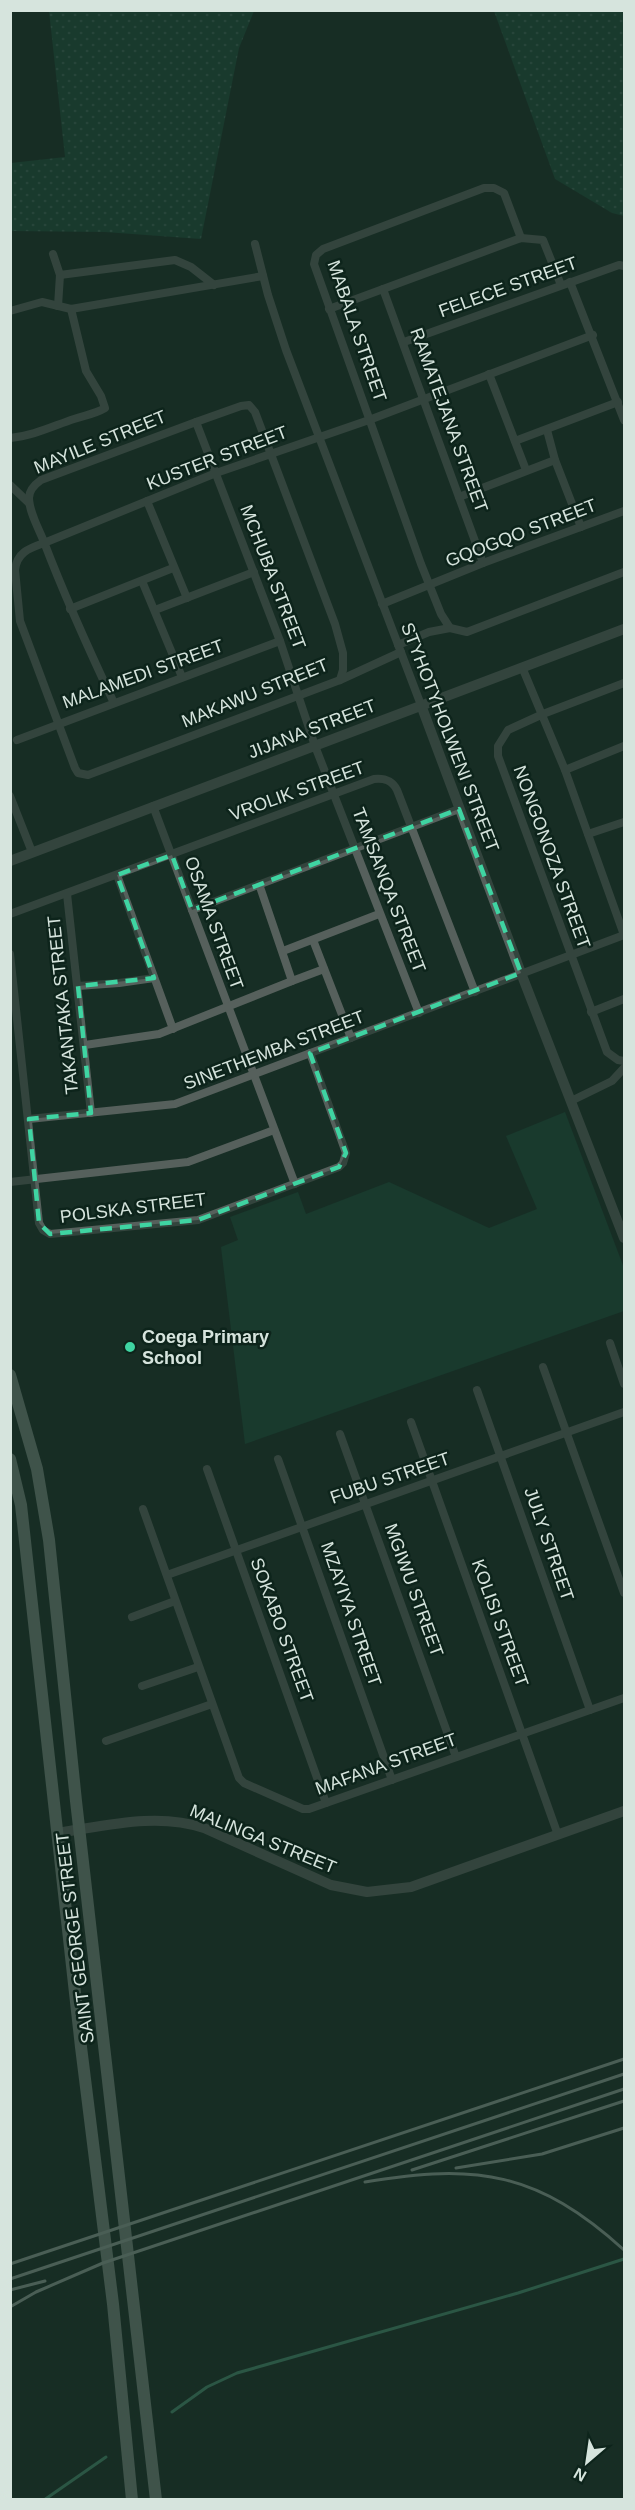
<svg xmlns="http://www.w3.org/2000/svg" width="635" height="2510" font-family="Arial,sans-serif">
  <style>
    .grass { fill: url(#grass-dots) }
    .park { fill: #1b4938 }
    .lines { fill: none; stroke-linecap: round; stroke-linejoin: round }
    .stream { stroke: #43876c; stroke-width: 3 }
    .minor { stroke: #56605c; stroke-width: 8 }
    .tertiary { stroke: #56605c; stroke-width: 10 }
    .secondary { stroke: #6f8078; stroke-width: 12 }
    .rail { stroke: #879991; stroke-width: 3 }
    .marked { fill: none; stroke: #3fd4a2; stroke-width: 4.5; stroke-dasharray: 12 8; stroke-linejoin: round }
    .poi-dot { fill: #3fd4a2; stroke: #0d241b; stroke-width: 2 }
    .labels { text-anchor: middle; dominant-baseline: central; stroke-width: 5; stroke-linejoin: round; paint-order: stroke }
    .street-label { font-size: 18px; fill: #d6e4dd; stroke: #0d241b }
    .poi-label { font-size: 18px; font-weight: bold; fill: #d6e4dd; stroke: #0d241b; text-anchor: start }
  </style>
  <defs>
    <pattern id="grass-dots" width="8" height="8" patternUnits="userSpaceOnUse" patternTransform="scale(1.5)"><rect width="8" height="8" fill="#1b4938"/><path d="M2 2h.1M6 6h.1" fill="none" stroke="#3b6354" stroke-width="1.8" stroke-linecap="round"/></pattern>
  </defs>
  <rect width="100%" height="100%" fill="#172e25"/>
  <!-- grass -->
  <g class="grass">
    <path d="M 49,11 L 254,11 L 239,48 L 201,239 L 105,232 L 11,231 L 11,163 L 65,157 Z"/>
    <path d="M 494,11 L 624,11 L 624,216 L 612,213 L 555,179 Z"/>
  </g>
  <!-- park -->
  <path class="park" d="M 565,1112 L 624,1268 L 624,1311 L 245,1444 L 221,1247 L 238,1240 L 230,1217 L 298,1192 L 306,1214 L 389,1182 L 489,1228 L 537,1209 L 506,1136 Z"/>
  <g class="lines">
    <!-- stream -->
    <g class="stream">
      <path d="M 172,2412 L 207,2387 L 237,2373 L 518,2293 L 624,2259"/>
      <path d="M 44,2500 L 106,2457"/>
    </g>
    <!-- minor -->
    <g class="minor">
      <path d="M 521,238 L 504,193 L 494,188 L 484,188 L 323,249 L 316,255 L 314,264 L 421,564 L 441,614 L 450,628 L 467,632 L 624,572"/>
      <path d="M 255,244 L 268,295 L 286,350 L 421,705"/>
      <path d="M 53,254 L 60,275 L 58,306"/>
      <path d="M 60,275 L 175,260 L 191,267 L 214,285"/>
      <path d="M 570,282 L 624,420"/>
      <path d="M 383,289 L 483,563"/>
      <path d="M 329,309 L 521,238 L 543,240 L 561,285"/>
      <path d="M 10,311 L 42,302 L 71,309 L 263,276"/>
      <path d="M 404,342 L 619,265 L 624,266"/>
      <path d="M 489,374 L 526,470"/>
      <path d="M 196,422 L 280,641 L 315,746 L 419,1013"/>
      <path d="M 547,430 L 555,460 L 581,527"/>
      <path d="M 10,438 C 33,436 53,426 74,419 C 86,415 95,414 105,408 L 101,396 L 86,371 L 71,309"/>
      <path d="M 515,441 L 618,402"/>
      <path d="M 10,485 L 29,503"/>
      <path d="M 459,497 L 555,460"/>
      <path d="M 147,501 L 187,598"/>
      <path d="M 142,581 L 182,677"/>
      <path d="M 382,604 L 483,563 L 624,511"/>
      <path d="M 70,609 L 173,568"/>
      <path d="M 155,610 L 254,572"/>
      <path d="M 398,645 L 429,632 L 450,628"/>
      <path d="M 522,667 L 565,770 L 624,935"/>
      <path d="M 340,680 L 401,652"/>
      <path d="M 624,683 L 543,714 L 508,730 L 498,746 L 498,756 L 607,1052 L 618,1060 L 624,1061"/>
      <path d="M 114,703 C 89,650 65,597 44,542 C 39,529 29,512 29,498 C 29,490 34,485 41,480 L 196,422 L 241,406 L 249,405 L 255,412 L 335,624 L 343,653 L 343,670 L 340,680 L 88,775 L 78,773 L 75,768 L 20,621 L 15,570 C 17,552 30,548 44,543 L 216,473 L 369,420 L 593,335"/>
      <path d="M 17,740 L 280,641"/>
      <path d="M 565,770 L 624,746"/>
      <path d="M 10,796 L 32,852"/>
      <path d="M 153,806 L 295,1184"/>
      <path d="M 588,834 L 624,822"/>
      <path d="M 117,875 L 173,1029"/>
      <path d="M 67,894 L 91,1113"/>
      <path d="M 192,910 L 459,809"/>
      <path d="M 10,914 L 374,779 C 384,778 392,780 397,790 L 475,992"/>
      <path d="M 313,940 L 351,1038"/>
      <path d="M 283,951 L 379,914"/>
      <path d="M 10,954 L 39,1223 L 43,1230 L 50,1234 L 198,1220 L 339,1167 L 343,1163 L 346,1153 L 310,1053"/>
      <path d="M 292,981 L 324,969"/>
      <path d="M 78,986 L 119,983 L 154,978"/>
      <path d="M 591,1012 L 624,999"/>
      <path d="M 85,1045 L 159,1034 L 292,981 L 259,884"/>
      <path d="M 571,1101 L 612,1081 L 624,1068"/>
      <path d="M 29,1119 L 175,1104 L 624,935"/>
      <path d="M 10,1182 L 188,1162 L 274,1130"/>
      <path d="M 610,1343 L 624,1384"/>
      <path d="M 543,1367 L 624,1593"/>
      <path d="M 477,1390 L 590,1710"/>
      <path d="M 411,1422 L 558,1835"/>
      <path d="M 340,1434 L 456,1757"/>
      <path d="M 278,1459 L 392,1780"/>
      <path d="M 207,1469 L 326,1803"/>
      <path d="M 143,1509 L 239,1778 L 244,1783 L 303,1809 L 309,1809 L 624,1698"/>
      <path d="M 167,1575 L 624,1412"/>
      <path d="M 132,1617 L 175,1601"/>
      <path d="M 142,1686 L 198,1667"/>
      <path d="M 106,1741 L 212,1704"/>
    </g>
    <!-- tertiary -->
    <g class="tertiary">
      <path d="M 421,705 L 521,973 L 624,1238"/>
      <path d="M 10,861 L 624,629"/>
      <path d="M 57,1833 C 105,1826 157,1812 204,1828 L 331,1885 L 367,1892 L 411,1887 L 624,1811"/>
    </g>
    <!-- secondary -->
    <g class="secondary">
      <path d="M 10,1375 L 37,1469 L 49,1540 L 76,1801 L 156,2500"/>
      <path d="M 10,1459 L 21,1505 L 81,2047 L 113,2304 L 132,2500"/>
    </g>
    <!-- rail -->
    <g class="rail">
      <path d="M 456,2168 L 542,2154 L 624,2128"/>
      <path d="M 412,2170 L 624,2101"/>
      <path d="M 365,2182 C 477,2163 538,2172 624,2250"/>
      <path d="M 10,2264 L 624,2059"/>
      <path d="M 10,2279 L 624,2074"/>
      <path d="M 10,2290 L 45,2281"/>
      <path d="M 10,2307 L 36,2292 L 103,2263 L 624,2089"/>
    </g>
  </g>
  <!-- marked area -->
  <path d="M0 0H635V2510H0ZM 459,809 L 521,973 L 310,1053 L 346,1153 L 339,1167 L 198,1220 L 50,1234 L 39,1223 L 29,1119 L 91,1113 L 78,986 L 154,978 L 117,875 L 172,855 L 192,910 Z" fill="#172e25" fill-opacity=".55" fill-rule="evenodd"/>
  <path class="marked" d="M 459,809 L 521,973 L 310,1053 L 346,1153 L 339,1167 L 198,1220 L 50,1234 L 39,1223 L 29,1119 L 91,1113 L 78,986 L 154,978 L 117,875 L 172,855 L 192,910 Z"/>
  <!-- markers -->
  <circle class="poi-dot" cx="130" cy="1347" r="6"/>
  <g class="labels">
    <!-- street labels -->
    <g class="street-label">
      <text transform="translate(508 287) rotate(-20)">FELECE STREET</text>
      <text transform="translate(357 331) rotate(71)">MABALA STREET</text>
      <text transform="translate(449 420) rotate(70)">RAMATEJANA STREET</text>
      <text transform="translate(100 442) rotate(-22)">MAYILE STREET</text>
      <text transform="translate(217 458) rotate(-21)">KUSTER STREET</text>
      <text transform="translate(521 533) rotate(-21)">GQOGQO STREET</text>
      <text transform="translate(273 577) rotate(69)">MCHUBA STREET</text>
      <text transform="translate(143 674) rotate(-20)">MALAMEDI STREET</text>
      <text transform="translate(255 693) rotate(-22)">MAKAWU STREET</text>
      <text transform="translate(312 729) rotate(-21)">JIJANA STREET</text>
      <text transform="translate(450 737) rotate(69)">STYHOTYHOLWENI STREET</text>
      <text transform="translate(297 791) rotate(-20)">VROLIK STREET</text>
      <text transform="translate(552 857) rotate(70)">NONGONOZA STREET</text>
      <text transform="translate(389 890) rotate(69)">TAMSANQA STREET</text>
      <text transform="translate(214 923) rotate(70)">OSAMA STREET</text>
      <text transform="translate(63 1005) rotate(-96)">TAKANTAKA STREET</text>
      <text transform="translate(274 1050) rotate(-21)">SINETHEMBA STREET</text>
      <text transform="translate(133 1208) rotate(-7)">POLSKA STREET</text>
      <text transform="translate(390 1478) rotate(-19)">FUBU STREET</text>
      <text transform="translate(549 1544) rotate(71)">JULY STREET</text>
      <text transform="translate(414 1590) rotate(70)">MGIWU STREET</text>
      <text transform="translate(351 1614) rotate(71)">MZAYIYA STREET</text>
      <text transform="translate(500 1623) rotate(70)">KOLISI STREET</text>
      <text transform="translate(282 1630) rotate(70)">SOKABO STREET</text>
      <text transform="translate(386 1764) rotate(-20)">MAFANA STREET</text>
      <text transform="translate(263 1839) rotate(22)">MALINGA STREET</text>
      <text transform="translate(75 1938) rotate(-97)">SAINT GEORGE STREET</text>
    </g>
    <!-- poi labels -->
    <g class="poi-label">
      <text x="142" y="1337">Coega Primary<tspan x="142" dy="21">School</tspan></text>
    </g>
  </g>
  <!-- border -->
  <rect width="635" height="2510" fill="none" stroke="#d6e4dd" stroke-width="24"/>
  <!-- north arrow -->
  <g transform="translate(587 2462) rotate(209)" stroke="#0d241b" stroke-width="4.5" paint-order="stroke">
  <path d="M0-4.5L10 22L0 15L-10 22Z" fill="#d6e4dd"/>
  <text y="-9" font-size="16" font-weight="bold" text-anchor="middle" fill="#d6e4dd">N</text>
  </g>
</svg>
